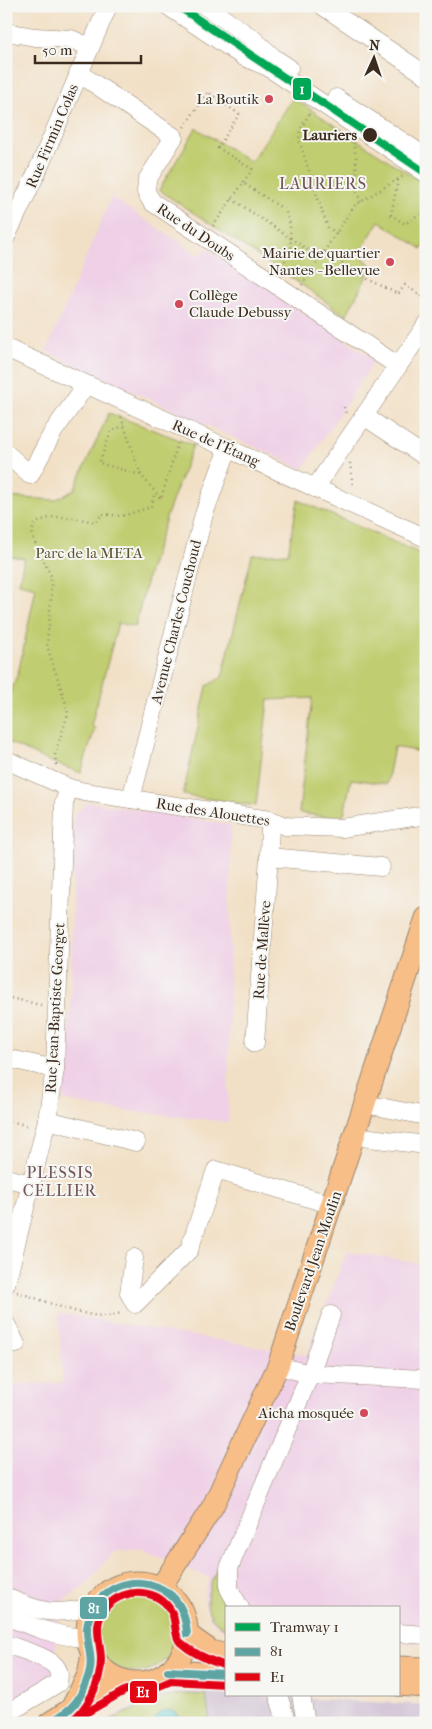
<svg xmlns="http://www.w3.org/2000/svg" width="432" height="1729" font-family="'IM FELL French Canon',serif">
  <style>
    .built { fill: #efd0e6 }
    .industrial { fill: #cdbed2 }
    .green { fill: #c0cd6f; stroke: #7e7c46 }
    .water { fill: #56c4c9; stroke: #487774 }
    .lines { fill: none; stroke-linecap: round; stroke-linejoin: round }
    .minor-casing { stroke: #968572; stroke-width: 19 }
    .major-casing { stroke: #968572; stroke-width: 23 }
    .path { stroke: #968572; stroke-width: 2.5; stroke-dasharray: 1 4; stroke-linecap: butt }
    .minor { stroke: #fff; stroke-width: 18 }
    .major { stroke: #f7be87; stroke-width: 21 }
    .bus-1-casing { stroke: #f6f6f2; stroke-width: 11 }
    .bus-2-casing { stroke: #f6f6f2; stroke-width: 11 }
    .bus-1 { stroke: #5da4a3; stroke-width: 8 }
    .bus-2 { stroke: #e30613; stroke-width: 8 }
    .tram-1-casing { stroke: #f6f6f2; stroke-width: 11 }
    .tram-1 { stroke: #00a754; stroke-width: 8 }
    .poi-dot { fill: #d1495b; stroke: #f6f6f2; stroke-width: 2 }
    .stop-dot { fill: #3b2a1e; stroke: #f6f6f2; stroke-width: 2 }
    .labels { text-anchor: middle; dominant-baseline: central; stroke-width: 4; stroke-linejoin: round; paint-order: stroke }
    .poi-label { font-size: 15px; fill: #3b2a1e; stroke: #f6f6f2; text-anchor: end }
    .stop-label { font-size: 15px; font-weight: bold; fill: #3b2a1e; stroke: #f6f6f2; text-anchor: end }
    .street-label { font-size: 15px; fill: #3b2a1e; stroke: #f6f6f2 }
    .park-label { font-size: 15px; fill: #5c5332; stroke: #f6f6f2 }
    .neighbourhood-label { font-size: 16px; letter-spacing: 1px; fill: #72565c; stroke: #f6f6f2 }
    .line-badge { stroke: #f6f6f2; stroke-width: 2 }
    .badge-label { font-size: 14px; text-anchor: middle; font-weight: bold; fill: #fff }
  </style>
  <rect width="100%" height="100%" fill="#f6f6f2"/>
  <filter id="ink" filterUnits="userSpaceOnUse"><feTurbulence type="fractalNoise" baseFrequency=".02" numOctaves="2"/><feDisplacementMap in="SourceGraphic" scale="10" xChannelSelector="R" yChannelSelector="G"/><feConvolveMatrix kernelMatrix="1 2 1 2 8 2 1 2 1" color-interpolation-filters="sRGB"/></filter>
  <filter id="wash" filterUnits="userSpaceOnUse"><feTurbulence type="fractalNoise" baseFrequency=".0096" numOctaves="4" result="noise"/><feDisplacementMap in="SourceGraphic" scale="20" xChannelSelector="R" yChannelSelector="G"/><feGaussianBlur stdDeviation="1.12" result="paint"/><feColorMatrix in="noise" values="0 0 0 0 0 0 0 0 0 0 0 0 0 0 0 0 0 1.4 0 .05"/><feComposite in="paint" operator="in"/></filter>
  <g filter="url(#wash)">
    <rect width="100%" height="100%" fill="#f2e0c6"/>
    <!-- built -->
    <g class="built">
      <path d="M 111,197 L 200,256 L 206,248 L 375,360 L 303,469 L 46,352 Z"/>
      <path d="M 89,802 L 231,825 L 228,1122 L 101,1108 L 63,1100 L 71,1004 L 73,815 Z"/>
      <path d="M 347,1251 L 426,1265 L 426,1644 L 398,1642 L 398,1608 L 226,1608 L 226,1630 L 219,1627 L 211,1620 L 205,1606 L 204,1593 L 210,1578 L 140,1549 L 114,1552 L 85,1585 L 60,1603 L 55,1657 L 64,1666 L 6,1720 L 6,1385 L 63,1383 L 58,1313 L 307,1355 Z"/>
    </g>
    <!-- industrial -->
    <path class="industrial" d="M 184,1692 L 426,1705 L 426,1723 L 101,1723 L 156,1697 Z"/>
    <!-- green -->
    <g class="green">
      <path d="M 293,98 L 426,185 L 426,243 L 422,249 L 379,221 L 359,254 L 372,266 L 346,316 L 302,285 L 159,190 L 196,128 L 251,162 Z"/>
      <path d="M 109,413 L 193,445 L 167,515 L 148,575 L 135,627 L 118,623 L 91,726 L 95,728 L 81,773 L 44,759 L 6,741 C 6,719 7,694 18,674 L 36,587 L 19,583 L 24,558 L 6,556 L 6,497 L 55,500 L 74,490 Z"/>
      <path d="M 298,500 L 426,556 L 426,753 L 394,747 L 387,784 L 351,779 L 344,815 L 327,817 L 299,813 L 312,698 L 268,700 L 256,806 L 183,795 L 207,686 L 222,677 L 252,555 L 288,553 Z"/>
      <path d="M 221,1560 L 226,1561 L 222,1582 L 215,1587 L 226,1608 L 226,1629 C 194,1612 210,1585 221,1560 Z"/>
      <circle cx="136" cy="1631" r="41"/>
      <path d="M 184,1694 L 206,1695 L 210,1723 L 104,1723 L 157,1699 Z"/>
    </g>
    <!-- water -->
    <path class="water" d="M 172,1710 L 177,1713 L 182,1723 L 155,1723 L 155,1719 L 159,1713 Z"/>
  </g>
  <g filter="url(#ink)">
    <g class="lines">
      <defs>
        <g id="minor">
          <path d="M 168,6 L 244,57 L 268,67 L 426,173"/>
          <path d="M 205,6 L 252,38 L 274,58 L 289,68"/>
          <path d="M 323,6 L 426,75"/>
          <path d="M 6,32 L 35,37 L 71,39 L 90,47"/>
          <path d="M 78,74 L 89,80 L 174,137 L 147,180 L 146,192 L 152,202 L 398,366"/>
          <path d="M 336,98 L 426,157"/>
          <path d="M 6,237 L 37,172 L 108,6"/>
          <path d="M 6,348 L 426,538"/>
          <path d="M 364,416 L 426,457"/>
          <path d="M 6,453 L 30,475 L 53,432 L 86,385"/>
          <path d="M 315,488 L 426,325"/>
          <path d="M 6,760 L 69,788 L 85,792 L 270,820 L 286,826 L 342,828 L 426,815"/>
          <path d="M 131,799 L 204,514 L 228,448"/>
          <path d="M 269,857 L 381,867"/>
          <path d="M 255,1043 L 269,857 L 270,820"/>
          <path d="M 6,1058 L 55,1069"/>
          <path d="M 365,1104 L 426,1116"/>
          <path d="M 47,1120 L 136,1142"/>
          <path d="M 354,1136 L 426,1145"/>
          <path d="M 6,1178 L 31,1184"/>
          <path d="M 134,1258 L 129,1293 L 135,1304 L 189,1250 L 216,1170 L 332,1205"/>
          <path d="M 6,1284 L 47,1120 L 55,1069 L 64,803 L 69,788"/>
          <path d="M 6,1324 L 16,1344"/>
          <path d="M 278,1366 L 310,1374 L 426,1379"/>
          <path d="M 6,1597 C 43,1614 55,1615 94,1607"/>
          <path d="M 240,1608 L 229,1589 L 229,1568 L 310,1374 L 331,1315"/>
          <path d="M 6,1616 C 32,1627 59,1637 87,1638"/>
          <path d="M 398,1633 L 426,1635"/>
          <path d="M 6,1644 C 19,1649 49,1657 56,1667 C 60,1672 59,1677 58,1683 L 6,1714"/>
          <path d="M 278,1695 L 287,1723"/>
          <path d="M 301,1695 L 306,1723"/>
        </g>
        <g id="major">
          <circle cx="137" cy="1632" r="50"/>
          <path d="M 161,1587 L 213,1506 L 278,1366 L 426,918"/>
          <path d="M 187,1634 L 211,1651 L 226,1655"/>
          <path d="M 398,1667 L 426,1668"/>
          <path d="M 168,1671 L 226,1674"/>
          <path d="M 398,1685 L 426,1687"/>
          <path d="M 71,1709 L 88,1675 L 92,1654"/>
          <path d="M 49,1723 L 71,1709 L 124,1680"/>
        </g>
      </defs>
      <!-- minor casing -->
      <use href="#minor" class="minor-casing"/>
      <!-- major casing -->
      <use href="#major" class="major-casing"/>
      <!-- path -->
      <g class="path">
        <path d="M 309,114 L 300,130 L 299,140 L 323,214 L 328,228 L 337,233"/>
        <path d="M 184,127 L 208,92 L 239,114 L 218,148 L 252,169 L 243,183"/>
        <path d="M 353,142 L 356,157 L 357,193 L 361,202"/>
        <path d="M 398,180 L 391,215 L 405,224 L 426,209"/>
        <path d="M 232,199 L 320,258"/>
        <path d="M 213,226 L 243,183 L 285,210 L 290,224 L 291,249 L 281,269"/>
        <path d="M 325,252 L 366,278 L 398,294 L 405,285 L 426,299"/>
        <path d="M 302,285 L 354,206 L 403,176"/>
        <path d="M 344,407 L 346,414"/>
        <path d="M 121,417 L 141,475 L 161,499 L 178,442"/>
        <path d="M 124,425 L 111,432 L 99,463 L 141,475"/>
        <path d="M 350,463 L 353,487"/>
        <path d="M 56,765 L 55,754 L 68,714 L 66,704 L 47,646 L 51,598 L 51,576 L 35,543 L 32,532 L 34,525 C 51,511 76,519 96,522 L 102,514 L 122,516 L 151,507 L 155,492"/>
        <path d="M 6,997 L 41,1005"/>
        <path d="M 6,1120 L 29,1126"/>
        <path d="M 17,1292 C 42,1299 99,1326 122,1312"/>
      </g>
      <!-- minor -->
      <use href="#minor" class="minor"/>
      <!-- major -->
      <use href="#major" class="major"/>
      <defs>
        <g id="bus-1">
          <path d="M 168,1671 L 226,1674"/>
          <path d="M 49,1723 C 73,1710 81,1700 89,1674 C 94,1658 86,1644 87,1628 C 91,1588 137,1570 168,1593 C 182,1603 186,1619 187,1634"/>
        </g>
        <g id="bus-2">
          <path d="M 68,1723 L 126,1690 L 145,1692 L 171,1681 L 225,1684"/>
          <path d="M 69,1723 C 87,1710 101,1683 101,1660 C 101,1639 91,1625 107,1606 C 125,1587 160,1588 172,1613 C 176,1621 174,1635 180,1642 C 192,1653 208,1660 223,1665"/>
        </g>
      </defs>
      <!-- bus-1 casing -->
      <use href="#bus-1" class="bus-1-casing"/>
      <!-- bus-2 casing -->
      <use href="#bus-2" class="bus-2-casing"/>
      <!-- bus-1 -->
      <use href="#bus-1" class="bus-1"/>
      <!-- bus-2 -->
      <use href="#bus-2" class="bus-2"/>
      <defs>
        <path id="tram-1" d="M 178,6 L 426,173"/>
      </defs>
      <!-- tram-1 casing -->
      <use href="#tram-1" class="tram-1-casing"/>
      <!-- tram-1 -->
      <use href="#tram-1" class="tram-1"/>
    </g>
  </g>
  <!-- markers -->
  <g class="poi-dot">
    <circle cx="269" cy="99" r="5"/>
    <circle cx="390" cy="262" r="5"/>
    <circle cx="179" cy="304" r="5"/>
    <circle cx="364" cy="1413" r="5"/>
  </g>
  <circle class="stop-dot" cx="370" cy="135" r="8"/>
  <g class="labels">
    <!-- poi labels -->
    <g class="poi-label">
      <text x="259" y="99">La Boutik</text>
      <text x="380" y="253">Mairie de quartier<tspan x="380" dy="17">Nantes - Bellevue</tspan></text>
      <text x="189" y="295" text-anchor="start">Collège<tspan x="189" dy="17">Claude Debussy</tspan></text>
      <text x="354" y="1413">Aicha mosquée</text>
    </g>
    <!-- stop labels -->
    <g class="stop-label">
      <text x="357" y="135">Lauriers</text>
    </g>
    <!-- street labels -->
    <g class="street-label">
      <text transform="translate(52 136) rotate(-67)">Rue Firmin Colas</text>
      <text transform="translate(196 232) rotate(34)">Rue du Doubs</text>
      <text transform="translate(216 443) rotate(24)">Rue de l'Étang</text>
      <text transform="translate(176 622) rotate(-76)">Avenue Charles Couchoud</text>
      <text transform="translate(213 812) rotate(9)">Rue des Alouettes</text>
      <text transform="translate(262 950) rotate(-86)">Rue de Mallève</text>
      <text transform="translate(55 1008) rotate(-87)">Rue Jean-Baptiste Georget</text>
      <text transform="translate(313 1261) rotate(-71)">Boulevard Jean Moulin</text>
    </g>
    <!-- park labels -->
    <g class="park-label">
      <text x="89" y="553">Parc de la META</text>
    </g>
    <!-- neighbourhood labels -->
    <g class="neighbourhood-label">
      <text x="323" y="183">LAURIERS</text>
      <text x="60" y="1172">PLESSIS<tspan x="60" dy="18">CELLIER</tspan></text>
    </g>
  </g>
  <g class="line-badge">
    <rect x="292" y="77" width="20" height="24" rx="5" fill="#00a754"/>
    <rect x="79" y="1596" width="29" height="24" rx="5" fill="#5da4a3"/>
    <rect x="129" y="1680" width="29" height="24" rx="5" fill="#e30613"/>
  </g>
  <g class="badge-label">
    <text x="302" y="94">1</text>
    <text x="94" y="1613">81</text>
    <text x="143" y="1697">E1</text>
  </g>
  <!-- margin -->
  <rect width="432" height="1729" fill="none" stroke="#f6f6f2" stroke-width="25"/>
  <!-- legend -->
  <rect x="225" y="1606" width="175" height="90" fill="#f6f6f2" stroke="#aba49d"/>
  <rect x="235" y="1623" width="25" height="8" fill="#00a754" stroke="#aba49d"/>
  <text x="270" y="1632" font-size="15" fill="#3b2a1e">Tramway 1</text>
  <rect x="235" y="1648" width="25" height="8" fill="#5da4a3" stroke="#aba49d"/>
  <text x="270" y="1656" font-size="15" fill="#3b2a1e">81</text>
  <rect x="235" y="1673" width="25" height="8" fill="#e30613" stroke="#aba49d"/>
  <text x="270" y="1682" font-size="15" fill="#3b2a1e">E1</text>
  <!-- north arrow -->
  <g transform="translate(374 58) rotate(3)" stroke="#f6f6f2" stroke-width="4" paint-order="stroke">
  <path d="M0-4L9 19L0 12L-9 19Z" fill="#3b2a1e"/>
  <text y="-8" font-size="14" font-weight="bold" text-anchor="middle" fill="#3b2a1e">N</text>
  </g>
  <!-- scale -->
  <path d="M35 55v8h106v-8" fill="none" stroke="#3b2a1e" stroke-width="2.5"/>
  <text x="42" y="55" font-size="15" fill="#3b2a1e" stroke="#f6f6f2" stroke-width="4" paint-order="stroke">50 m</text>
</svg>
